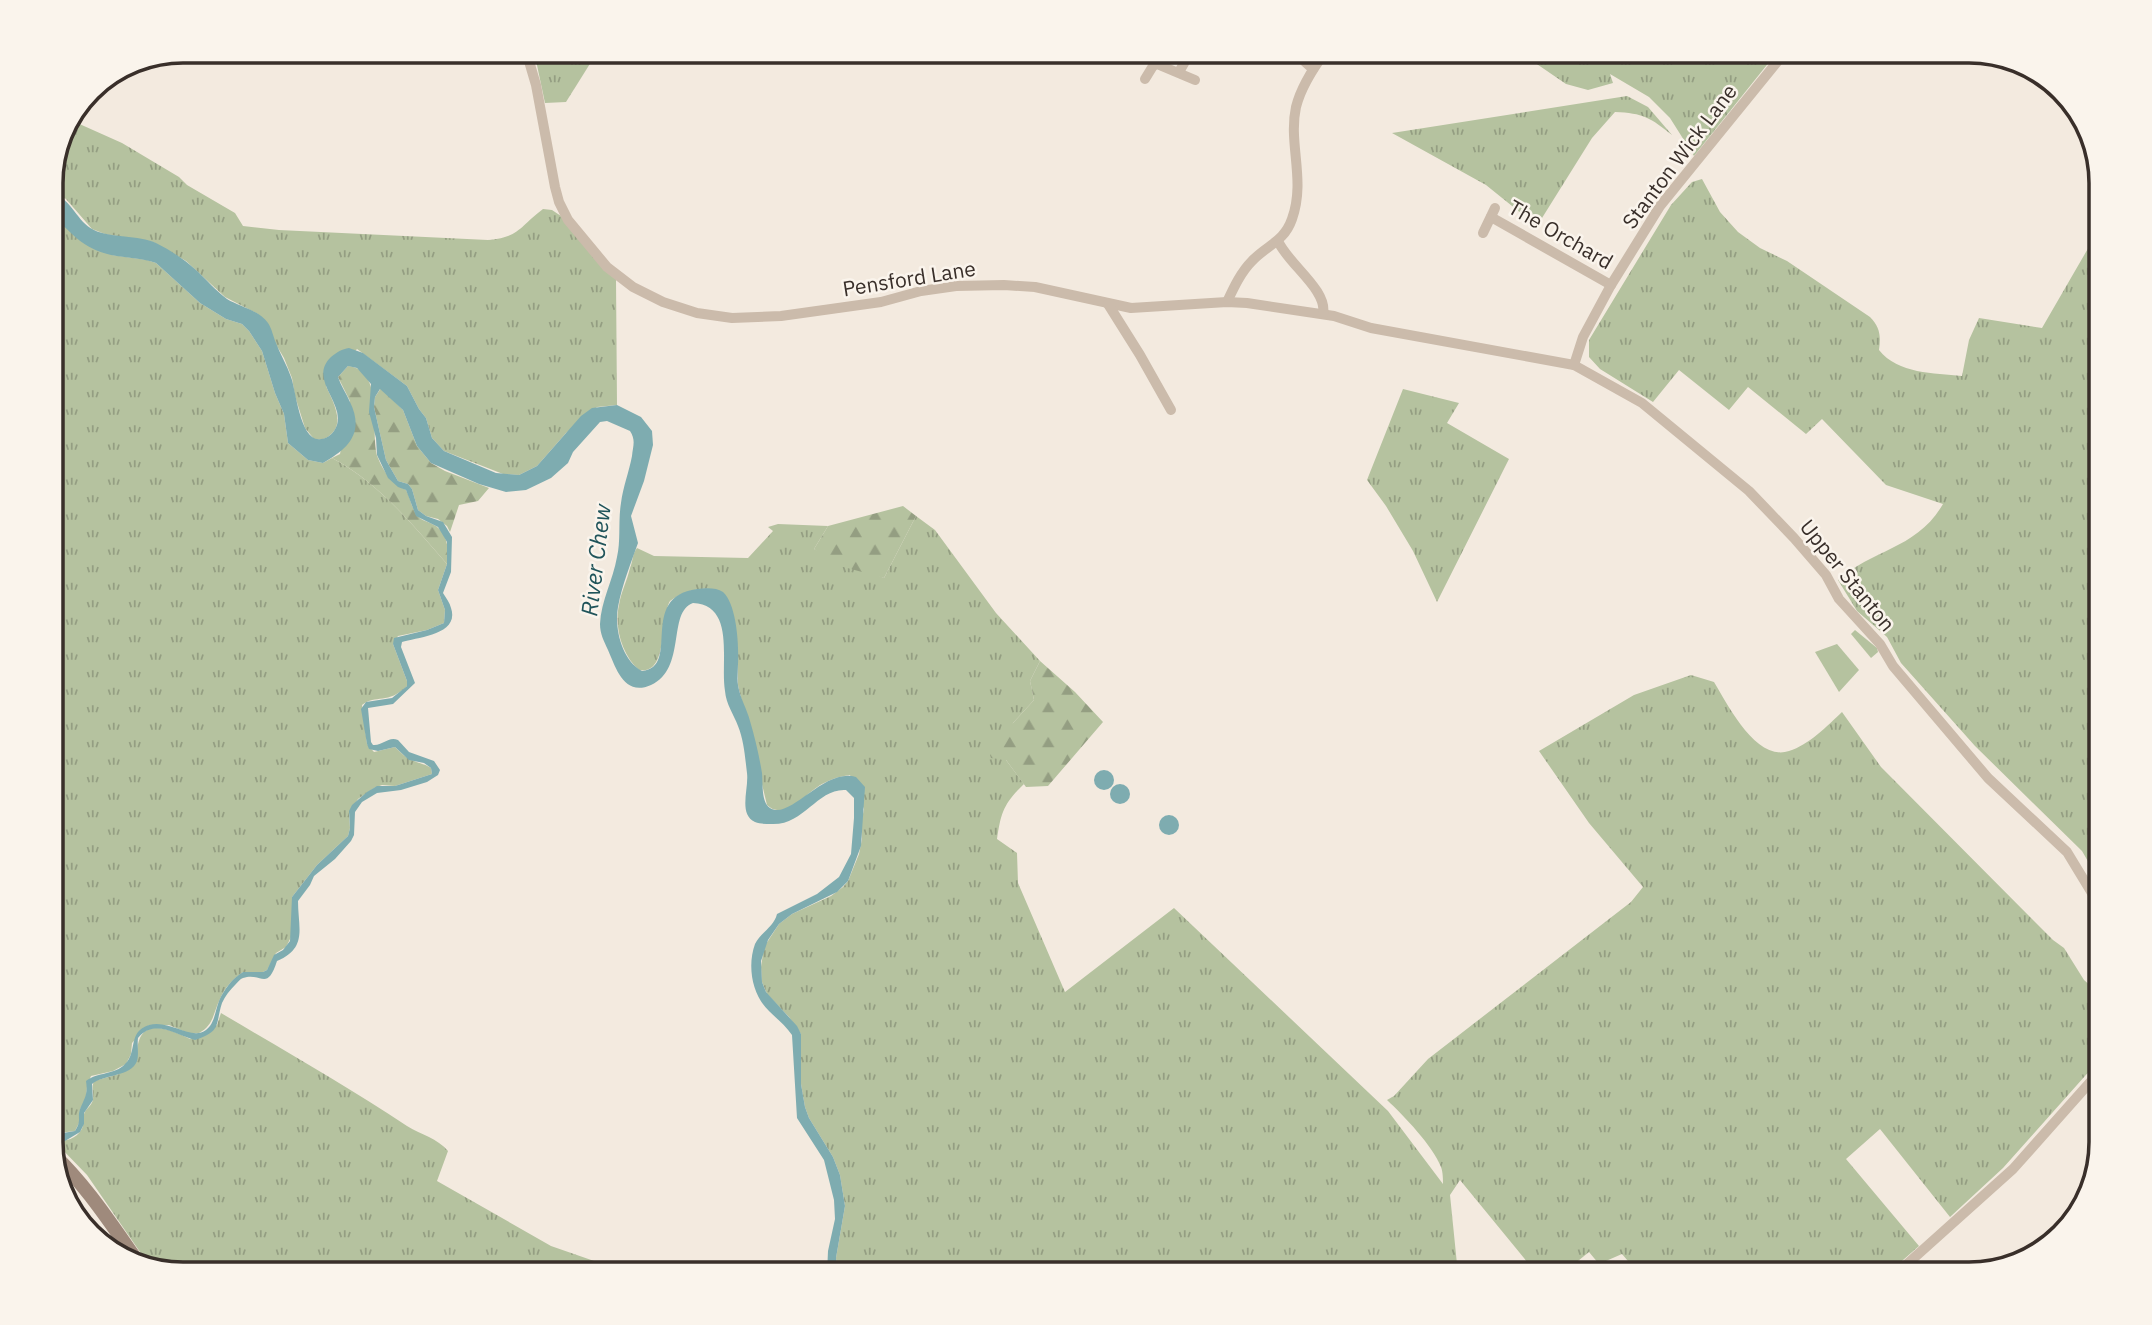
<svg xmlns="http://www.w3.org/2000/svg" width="2152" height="1325" font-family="'IBM Plex Sans',sans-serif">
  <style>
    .grass { fill: url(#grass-tufts) }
    .forest { fill: url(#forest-firs) }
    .park { fill: #b5c29f }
    .water { fill: #7eacb0 }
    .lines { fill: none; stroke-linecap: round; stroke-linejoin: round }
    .minor { stroke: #cbbbab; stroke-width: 10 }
    .secondary { stroke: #9f8a7c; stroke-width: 14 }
    .labels { text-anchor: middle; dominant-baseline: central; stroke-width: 5; stroke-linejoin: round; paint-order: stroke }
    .street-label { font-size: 21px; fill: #392f2a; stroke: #faf4ec }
    .water-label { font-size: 23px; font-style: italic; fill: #20545a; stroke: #faf4ec }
    .rim { fill: none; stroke: #392f2a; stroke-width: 3.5 }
  </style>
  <defs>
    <pattern id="grass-tufts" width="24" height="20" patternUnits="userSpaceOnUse" patternTransform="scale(1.75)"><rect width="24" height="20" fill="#b5c29f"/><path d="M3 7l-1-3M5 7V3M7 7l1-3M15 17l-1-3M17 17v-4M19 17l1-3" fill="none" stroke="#949e82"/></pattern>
    <pattern id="forest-firs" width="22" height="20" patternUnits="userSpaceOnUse" patternTransform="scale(1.75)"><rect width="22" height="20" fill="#b5c29f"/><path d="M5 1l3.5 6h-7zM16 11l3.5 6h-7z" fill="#949e82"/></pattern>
  </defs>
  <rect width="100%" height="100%" fill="#f3eadf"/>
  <!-- grass -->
  <g class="grass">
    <path d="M 534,51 L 598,51 L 566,102 L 545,103 Z"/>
    <path d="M 1518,51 L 1778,51 L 1694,156 L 1670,118 L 1649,97 L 1610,74 L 1613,83 L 1588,90 L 1566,84 Z"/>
    <path d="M 1627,96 L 1648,107 L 1672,135 C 1651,118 1643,113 1615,112 L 1592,138 L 1537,226 L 1486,185 L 1392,133 Z"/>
    <path d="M 75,122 L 122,143 L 179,177 L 187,185 L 235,213 L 243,226 L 279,230 L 488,240 C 520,237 519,227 543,209 L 552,210 L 561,216 L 616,279 L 617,405 L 597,407 L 566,433 L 537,466 L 519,475 L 503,474 L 444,451 L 432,438 L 426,418 L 419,409 L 407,386 L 357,349 L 326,386 C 332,400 346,423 330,435 C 325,440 320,440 314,439 L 305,428 L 295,396 L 292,378 L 284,358 L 258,314 L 225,297 L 186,261 L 153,242 L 105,234 L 92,229 L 66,199 L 51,191 L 51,175 Z"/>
    <path d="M 1702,179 L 1720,212 L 1738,232 L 1760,248 L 1787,261 L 1870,317 C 1880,327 1881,336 1879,350 C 1898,374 1934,373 1962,376 L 1969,340 L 1979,318 L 2042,328 L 2101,226 L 2101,884 L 2082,851 L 1975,746 L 1901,663 L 1887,637 L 1857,611 L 1838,580 C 1873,549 1917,549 1943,504 L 1886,485 L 1822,419 L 1806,434 L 1748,387 L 1729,410 L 1679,370 L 1653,402 L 1600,369 L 1589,357 L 1589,340 L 1671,205 L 1692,182 Z"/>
    <path d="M 51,215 L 112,255 L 147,260 L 156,263 L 200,303 L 226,319 L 242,324 L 249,331 L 262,351 L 275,393 L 284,414 L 288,443 L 308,460 L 323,463 L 332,458 C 379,483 412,524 447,564 L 438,590 L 445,610 L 444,623 L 427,630 L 398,636 L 393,644 L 407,681 L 407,686 C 388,705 376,694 362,705 L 367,744 L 374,752 L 395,747 C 401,753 406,758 414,761 C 421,764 425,764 431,768 L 432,774 L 395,786 L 382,785 L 374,788 L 358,799 L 349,814 L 350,828 L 348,836 L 317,865 L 292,897 L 292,935 L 286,947 L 276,953 L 267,970 L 263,972 L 243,972 C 233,979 225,987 220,999 C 213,1013 214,1025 199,1033 L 188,1033 L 169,1025 L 149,1025 L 132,1043 L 131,1054 L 126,1064 L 113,1071 L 91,1076 L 87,1086 L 86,1100 L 80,1109 L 79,1123 L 75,1131 L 51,1134 Z"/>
    <path d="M 1403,389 L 1459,403 L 1447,423 L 1509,459 L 1437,602 L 1413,551 L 1386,506 L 1367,480 Z"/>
    <path d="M 916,516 L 935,530 L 996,613 L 1040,661 L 1030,681 L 1034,700 L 1013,723 L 1006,760 L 1024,784 C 1004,803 1001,812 997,839 L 1017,853 L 1018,883 L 1065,992 L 1174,908 L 1388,1111 L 1443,1184 C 1443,1180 1443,1172 1441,1167 C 1433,1146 1404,1116 1387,1100 L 1394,1096 L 1428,1059 L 1631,902 L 1643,887 L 1589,823 L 1539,751 L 1634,695 L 1691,675 L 1714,682 C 1728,705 1756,762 1789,751 C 1809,745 1827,726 1842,712 L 1881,767 L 2053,940 L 2064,948 L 2084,980 L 2101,995 L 2101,1058 L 2003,1168 L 1950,1217 L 1880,1129 L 1846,1159 L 1919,1246 L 1887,1274 L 1639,1274 L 1622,1254 L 1599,1264 L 1589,1252 L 1562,1274 L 1537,1274 L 1460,1180 L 1450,1195 L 1458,1274 L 838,1274 L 836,1258 L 845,1206 L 840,1175 L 833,1157 L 809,1118 L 805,1107 L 801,1084 L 801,1034 L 789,1017 L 767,994 L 762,982 L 761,967 L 764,947 L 779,924 L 792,914 L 831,896 L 843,887 L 848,881 L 859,854 L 862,839 L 861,824 L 864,809 L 850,775 C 840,776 831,779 822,784 C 807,792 784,822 767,805 L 738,685 L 738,654 L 735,625 L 732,611 L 723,593 C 707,584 684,590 670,601 C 659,620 669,675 639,670 C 622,655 614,627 619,605 C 621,592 627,581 630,568 C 633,561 632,555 637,548 L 654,556 L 748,558 L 773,531 L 768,527 L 778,524 L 828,526 L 814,549 L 884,578 Z"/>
    <path d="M 221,1013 C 283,1050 347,1086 407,1126 C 422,1135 437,1138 448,1151 L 437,1181 L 551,1246 L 597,1262 L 623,1274 L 183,1274 L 149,1265 L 87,1175 L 57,1144 L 60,1141 C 69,1141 80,1136 83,1126 C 84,1122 83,1118 84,1114 C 86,1108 92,1106 93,1099 C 94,1092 91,1088 94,1081 L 119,1074 L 137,1058 C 136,1017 164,1026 190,1039 L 217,1025 Z"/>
  </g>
  <!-- forest -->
  <g class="forest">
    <path d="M 348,366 C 386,370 369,433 378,458 C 384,473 392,483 406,490 C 411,499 411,508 418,516 C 422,521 427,521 432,524 C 448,531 449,549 447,564 C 412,524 379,483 332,458 L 340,454 L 350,401 L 338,377 Z"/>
    <path d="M 381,388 L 403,410 L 417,446 L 431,463 L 445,471 L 489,488 L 478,501 L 459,505 L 450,532 L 447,526 L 438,519 L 426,516 L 418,510 L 412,489 L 408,484 L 398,481 L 386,460 L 374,407 L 375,397 Z"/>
    <path d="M 903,506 L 916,516 L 884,578 L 840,566 L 814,549 L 828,526 Z"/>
    <path d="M 1040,661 L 1075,692 L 1103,722 L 1048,786 L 1026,787 L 1006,760 L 991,758 L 987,746 L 1013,723 L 1034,700 L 1030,681 Z"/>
  </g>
  <!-- park -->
  <g class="park">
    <path d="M 1855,630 L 1877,648 L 1878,652 L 1871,658 L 1851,634 Z"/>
    <path d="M 1837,644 L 1859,670 L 1839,692 L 1815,652 Z"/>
  </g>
  <!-- water -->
  <g class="water">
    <path d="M 51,191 C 74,202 76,221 94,230 C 110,238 139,235 156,243 C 170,250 184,259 196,270 C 206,279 216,291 227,299 C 240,307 259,310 268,323 C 272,329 273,336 276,343 C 280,354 287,365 291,377 C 296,390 300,443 321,439 C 326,439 331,435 334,431 C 351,406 306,381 331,357 C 337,352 342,349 349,348 L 363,353 L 407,386 L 419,409 L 426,418 L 432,438 L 444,451 L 496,473 L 519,475 L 537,466 L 581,416 L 592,408 L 617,405 L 641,417 L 652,431 L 653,445 L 644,481 L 631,516 L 638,543 C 631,563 622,585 618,607 C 614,628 622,661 642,671 C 682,667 637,597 697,589 C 705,588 716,587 723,592 C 737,605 739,646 738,664 C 738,671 737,679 738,685 C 740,698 747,709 750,721 C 755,738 759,755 762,773 C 763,783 761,802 770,808 C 790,821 824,767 856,777 L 865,787 L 861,846 L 848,881 L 837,892 L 792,914 L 779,924 L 768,940 L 761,961 L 762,982 L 766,992 L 797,1026 L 801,1034 L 801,1084 L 805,1107 L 809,1118 L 833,1157 L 840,1175 L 845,1206 L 836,1258 L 838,1274 L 827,1274 L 828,1251 L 835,1219 L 834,1200 L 824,1160 L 797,1118 L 792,1035 C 786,1026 777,1019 769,1011 C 752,995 747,966 755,944 C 761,932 774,927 777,914 L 817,894 L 839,877 L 851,854 L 854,818 L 854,798 L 846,790 C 817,788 804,826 771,824 C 766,824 760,824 755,822 C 738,814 749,789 747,773 C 745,757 744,741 738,726 C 734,715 726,704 725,691 C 720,662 736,605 693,603 C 667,612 687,669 651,685 C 624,697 616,668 608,650 C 604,641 600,634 600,624 C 601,601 613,580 617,557 C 621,540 618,521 621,503 C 623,487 629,472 632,456 C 633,446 636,440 630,431 L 607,421 L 600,422 L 573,452 L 568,463 L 551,478 L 526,490 L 506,492 L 479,484 L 431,463 L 417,446 L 403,410 L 380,389 L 375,397 L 374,407 L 386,460 L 398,481 L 408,484 L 412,489 L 418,510 L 426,516 L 443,522 L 452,537 L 451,572 L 443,593 C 446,598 450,603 451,608 C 460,635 417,637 402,642 L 401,647 L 415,683 L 393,704 L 368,708 L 371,742 L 373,745 C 383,746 388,736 398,740 L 409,752 L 434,761 L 440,770 L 438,775 L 427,782 L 401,790 L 377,793 L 362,802 L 355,812 L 354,835 L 351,841 L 335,859 L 314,876 L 310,885 L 298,901 C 298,928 308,948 277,961 C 267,992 262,972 243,978 C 240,979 238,982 235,985 C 230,990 225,996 222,1003 C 215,1025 222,1031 195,1040 C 176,1035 154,1018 138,1038 C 137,1045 139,1054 137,1061 C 131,1077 104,1074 92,1084 L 93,1100 L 84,1113 L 84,1124 L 80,1132 L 65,1141 L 60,1141 L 51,1135 L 75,1131 C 82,1120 77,1118 80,1109 C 85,1097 88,1094 86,1081 C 97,1072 115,1075 125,1064 C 138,1052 127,1032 149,1025 C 170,1019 191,1041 206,1030 C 215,1023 215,1011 219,1001 C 224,989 232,979 243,972 L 263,972 L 267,970 L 274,955 L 283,950 L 290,941 L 292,897 L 317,865 L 348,836 L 350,828 L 349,811 L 352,805 L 367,792 L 377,786 L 395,786 L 432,774 L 431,768 L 424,763 L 409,760 L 395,747 L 378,751 L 369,749 L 367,744 L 361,709 L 366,702 L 392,698 L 407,686 L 407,681 L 393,644 L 394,638 L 427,630 L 444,623 L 445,610 L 438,590 L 447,564 L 447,542 L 438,527 L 416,516 L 406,490 L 398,487 L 388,478 L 377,455 L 376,438 L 369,412 L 371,384 L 357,368 L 348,366 L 338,377 C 341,386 346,393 350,402 C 365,433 348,449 323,463 L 308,460 L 288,443 L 284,414 L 275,393 L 262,351 L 249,331 L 242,324 L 226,319 L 200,303 L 156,263 C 141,258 126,258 111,255 C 81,248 73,233 51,215 Z"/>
    <circle cx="1104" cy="780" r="10"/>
    <circle cx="1120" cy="794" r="10"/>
    <circle cx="1169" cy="825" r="10"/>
  </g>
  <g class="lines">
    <!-- minor -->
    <g class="minor">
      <path d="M 526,51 L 536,85 L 555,187 L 559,202 L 568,220 L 607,267 L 633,287 L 663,302 L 697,313 L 732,318 L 781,316 L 881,302 L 921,291 L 956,286 L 1004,285 L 1035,287 L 1131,308 L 1227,302 L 1247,303 L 1334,316 L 1371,328 L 1574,365 L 1642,403 L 1749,491 L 1794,538 L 1826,575 L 1839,599 L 1880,644 L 1893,666 L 1988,778 L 2067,852 L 2101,908"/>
      <path d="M 1293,51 L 1313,69"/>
      <path d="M 1179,72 L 1191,51"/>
      <path d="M 1145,79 L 1153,66 L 1157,64 L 1195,80"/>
      <path d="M 1491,217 L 1611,285"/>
      <path d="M 1483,233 L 1495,208"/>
      <path d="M 1278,241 C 1288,264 1328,290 1323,314"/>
      <path d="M 1227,302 C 1234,287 1241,272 1252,261 C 1267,245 1284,242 1292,219 C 1306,180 1288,144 1296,107 C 1301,87 1314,67 1326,51"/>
      <path d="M 1108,304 L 1140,355 L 1171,410"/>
      <path d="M 1574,365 L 1583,337 L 1611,285 L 1660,206 L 1786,51"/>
      <path d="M 1896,1274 L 2013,1169 L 2101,1070"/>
    </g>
    <!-- secondary -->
    <path class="secondary" d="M 52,1153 C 86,1185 111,1224 138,1262"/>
  </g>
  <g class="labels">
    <!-- street labels -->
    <g class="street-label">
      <text transform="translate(1679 156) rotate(-53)">Stanton Wick Lane</text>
      <text transform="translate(1561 234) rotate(30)">The Orchard</text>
      <text transform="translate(909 278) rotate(-9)">Pensford Lane</text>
      <text transform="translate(1848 575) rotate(51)">Upper Stanton</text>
    </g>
    <!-- water labels -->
    <g class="water-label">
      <text transform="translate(595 560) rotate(-83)">River Chew</text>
    </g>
  </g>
  <!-- crop -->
  <path d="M0 0H2152V1325H0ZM183 63H1969A120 120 0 0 1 2089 183V1142A120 120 0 0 1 1969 1262H183A120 120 0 0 1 63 1142V183A120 120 0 0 1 183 63Z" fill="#faf4ec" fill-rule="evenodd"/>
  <path class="rim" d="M183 63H1969A120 120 0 0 1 2089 183V1142A120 120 0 0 1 1969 1262H183A120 120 0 0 1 63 1142V183A120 120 0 0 1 183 63Z"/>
</svg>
